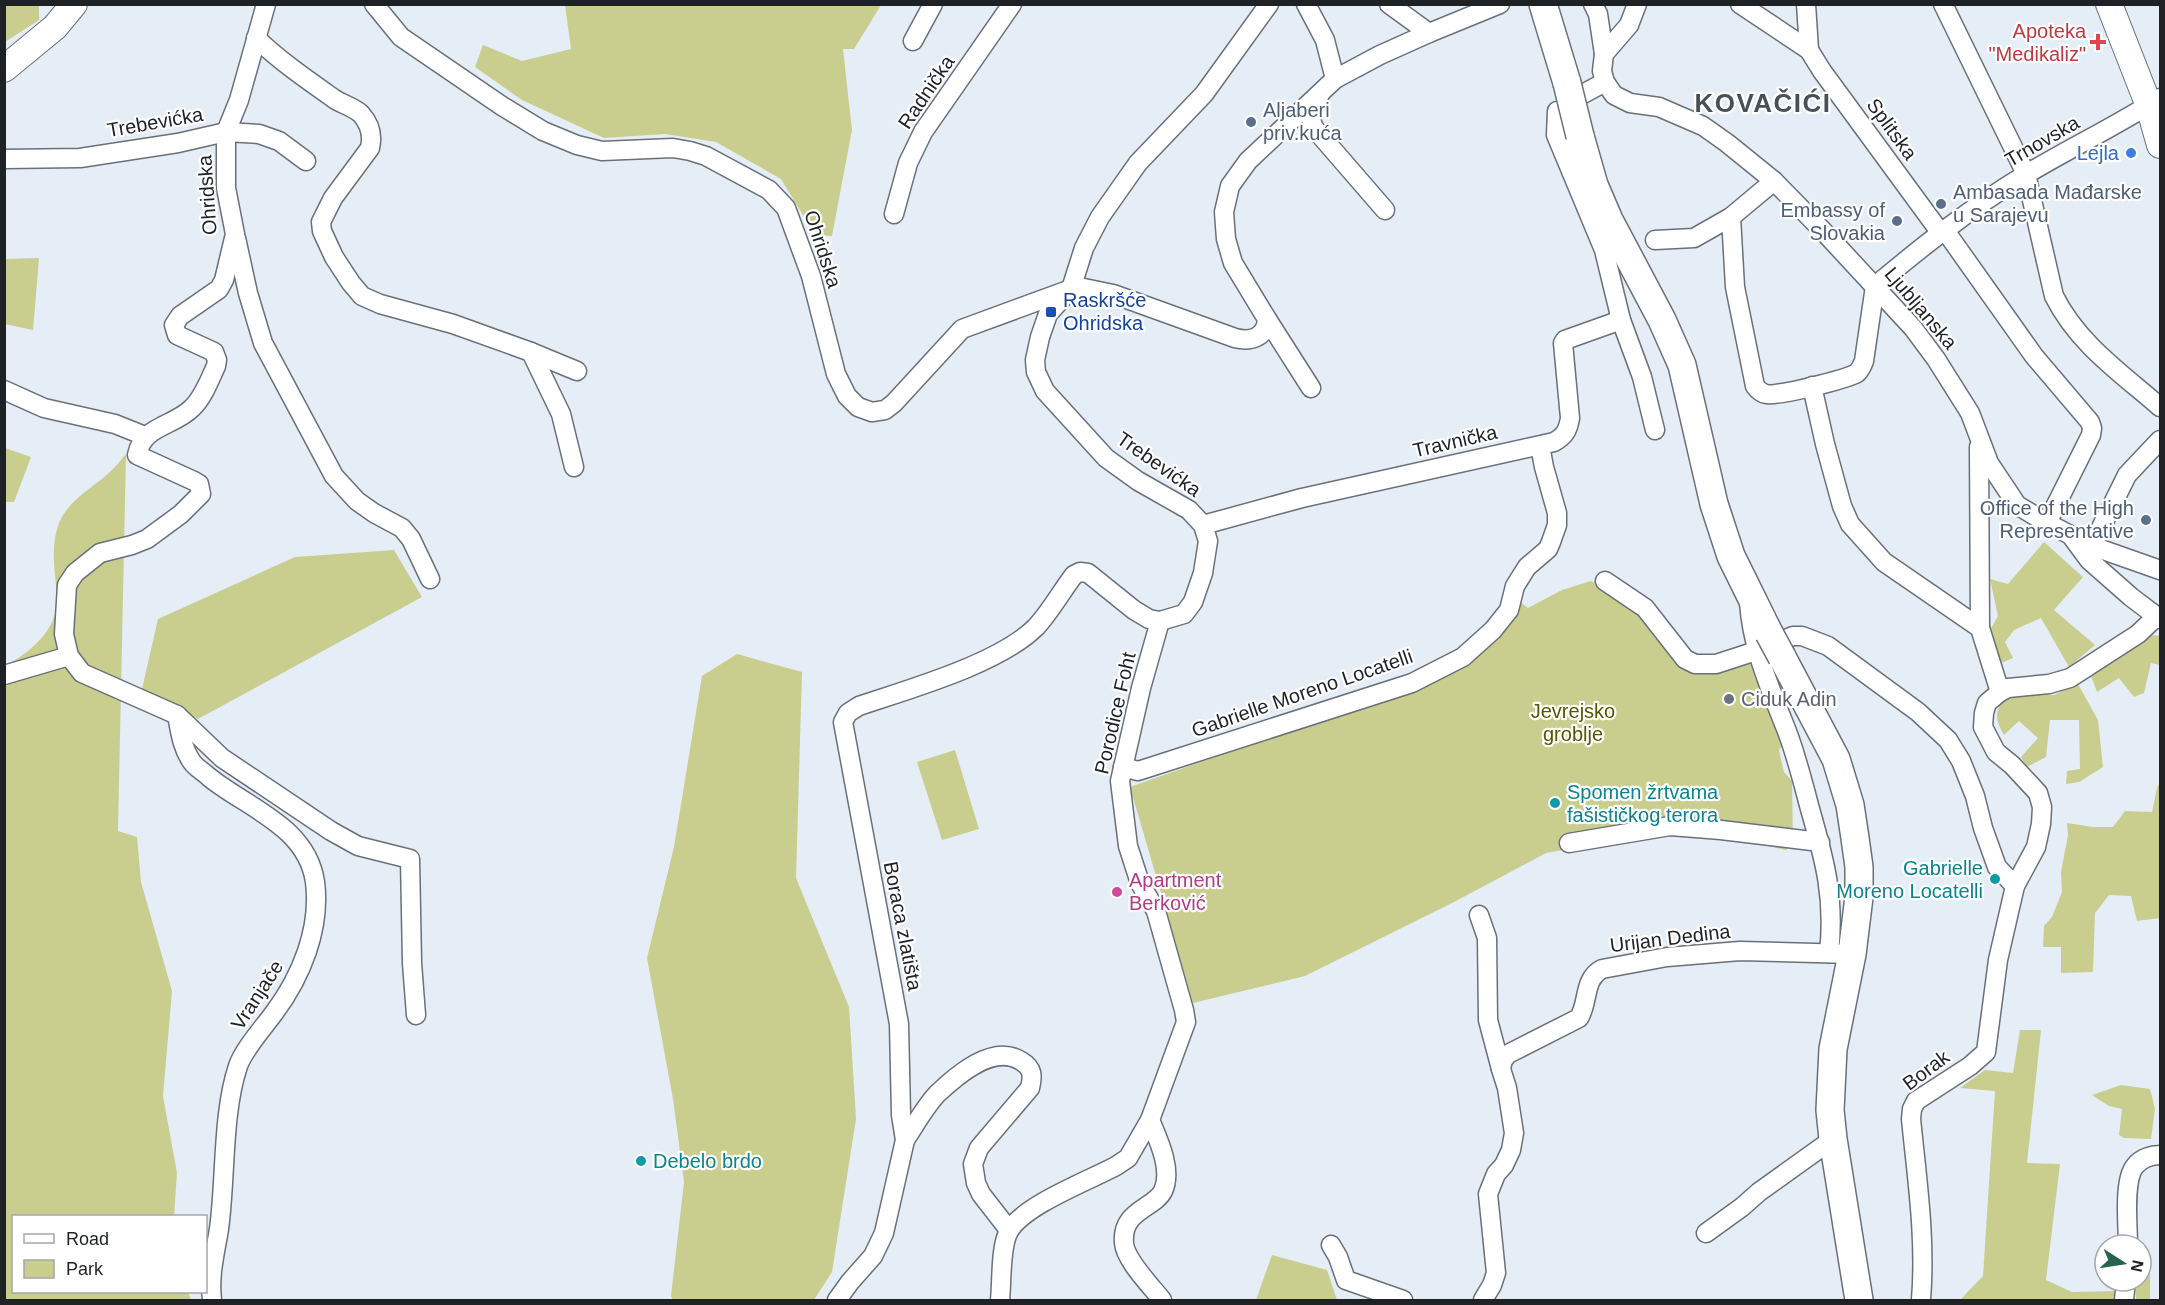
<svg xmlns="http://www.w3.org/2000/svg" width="2165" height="1305" font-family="Arial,sans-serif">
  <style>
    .green { fill: #c9ce8e }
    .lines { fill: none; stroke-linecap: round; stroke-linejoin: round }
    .minor-casing { stroke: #697078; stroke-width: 21 }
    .secondary-casing { stroke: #697078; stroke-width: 28 }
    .primary-casing { stroke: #697078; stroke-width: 30 }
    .minor { stroke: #fff; stroke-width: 18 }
    .secondary { stroke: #fff; stroke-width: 26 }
    .primary { stroke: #fff; stroke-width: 27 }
    .primary-bridge-casing { stroke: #697078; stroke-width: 30; stroke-linecap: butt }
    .primary-bridge { stroke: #fff; stroke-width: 27 }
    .health-dot { fill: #e0444e; stroke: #fff; stroke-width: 2 }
    .service-dot { fill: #5c6f8a; stroke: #fff; stroke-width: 2 }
    .shop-dot { fill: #3f7fe0; stroke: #fff; stroke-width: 2 }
    .transit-dot { fill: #1a4fb4; stroke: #fff; stroke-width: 2 }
    .worship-dot { fill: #6b7280; stroke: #fff; stroke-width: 2 }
    .culture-dot { fill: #0f9aa8; stroke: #fff; stroke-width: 2 }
    .hotel-dot { fill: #d1479c; stroke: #fff; stroke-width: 2 }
    .labels { text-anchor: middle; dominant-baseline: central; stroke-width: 4.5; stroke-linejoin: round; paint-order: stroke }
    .health-label { font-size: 20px; fill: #be3a42; stroke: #fff; text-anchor: end }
    .street-label { font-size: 20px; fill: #1f2225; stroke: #fff }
    .service-label { font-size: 20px; fill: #4e5e75; stroke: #fff; text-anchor: start }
    .shop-label { font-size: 20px; fill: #366cbe; stroke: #fff; text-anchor: end }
    .transit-label { font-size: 20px; fill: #164399; stroke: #fff; text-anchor: start }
    .worship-label { font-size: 20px; fill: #5b616d; stroke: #fff; text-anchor: start }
    .park-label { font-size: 20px; fill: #545701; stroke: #fff }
    .culture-label { font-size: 20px; fill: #0d838f; stroke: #fff; text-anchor: start }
    .hotel-label { font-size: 20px; fill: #b23c85; stroke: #fff; text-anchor: start }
    .district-label { font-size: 26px; font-weight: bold; letter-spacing: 1.5px; fill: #484f57; stroke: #fff }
  </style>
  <rect width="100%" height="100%" fill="#e5edf6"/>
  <!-- green -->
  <g class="green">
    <path d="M 5,4 L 39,5 L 39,20 L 5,42 Z"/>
    <path d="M 565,5 L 881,5 L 854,49 L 843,49 L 852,130 L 832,236 L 815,235 L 781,179 L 716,142 L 665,134 L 604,138 L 522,100 L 475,67 L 483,45 L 522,61 L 571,49 Z"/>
    <path d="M 39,258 L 33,330 L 5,324 L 5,259 Z"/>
    <path d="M 5,448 L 31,457 L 14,502 L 5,502 Z"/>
    <path d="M 126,454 L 118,831 L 137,837 L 141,882 L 172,991 L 163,1096 L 177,1173 L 174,1216 L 14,1216 L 14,1292 L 188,1292 L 191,1300 L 5,1300 L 5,666 C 31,652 59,629 57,596 C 55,571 50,547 59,523 C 70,497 96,487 114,468 C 118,464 122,458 126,454 Z"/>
    <path d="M 2044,542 L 2083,577 L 2054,610 L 2095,645 L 2069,667 L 2041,618 L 2014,630 L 2005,642 L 2013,658 L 1999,664 L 1990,630 L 1998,616 L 1990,579 L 2008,584 Z"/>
    <path d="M 394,550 L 422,597 L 198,719 L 142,689 L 158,619 L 295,557 Z"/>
    <path d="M 1591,581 L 1642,607 L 1683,665 L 1748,661 L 1755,664 L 1786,746 L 1780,748 L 1779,751 L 1784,772 L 1792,781 L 1793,841 L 1786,850 L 1717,835 L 1642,836 L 1546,853 L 1454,902 L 1305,976 L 1193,1003 L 1130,787 L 1432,680 L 1516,599 L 1528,608 L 1562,590 Z"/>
    <path d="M 2152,635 L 2160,636 L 2160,665 L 2151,663 L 2144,693 L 2134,697 L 2119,678 L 2097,692 L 2090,673 Z"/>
    <path d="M 737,654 L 802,672 L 796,878 L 849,1007 L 856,1119 L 832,1272 L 814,1300 L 673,1300 L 671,1296 L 684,1182 L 673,1099 L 647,958 L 674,847 L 702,676 Z"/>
    <path d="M 2078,684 L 2098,720 L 2103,767 L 2079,782 L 2066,784 L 2067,771 L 2080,769 L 2079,720 L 2050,720 L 2046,757 L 2027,767 L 2021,757 L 2038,738 L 2019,721 L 2004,735 C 1996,721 1993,712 2005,699 L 2040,694 L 2054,695 Z"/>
    <path d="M 955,750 L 979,829 L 942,840 L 917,762 Z"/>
    <path d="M 2160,782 L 2160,918 L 2137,921 L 2131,896 L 2109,895 L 2095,913 L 2093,972 L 2061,973 L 2061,947 L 2043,947 L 2044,926 L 2052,917 L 2062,892 L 2061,872 L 2068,835 L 2067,823 L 2093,827 L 2113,827 L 2125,811 L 2152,812 L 2157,788 Z"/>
    <path d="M 2020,1030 L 2041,1030 L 2027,1163 L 2060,1164 L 2046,1280 L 2072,1292 L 2117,1291 L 2116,1300 L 1960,1300 L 1983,1276 L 1995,1091 L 1960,1088 L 1985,1070 L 2013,1073 Z"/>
    <path d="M 2121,1085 L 2150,1089 L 2155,1109 L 2151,1139 L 2124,1138 L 2119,1135 L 2122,1109 L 2109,1106 L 2092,1095 Z"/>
    <path d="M 1272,1255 L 1327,1270 L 1337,1300 L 1256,1300 Z"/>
    <path d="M 2150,1267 L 2150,1300 L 2136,1300 L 2136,1281 L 2141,1281 L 2141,1268 Z"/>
  </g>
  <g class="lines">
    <defs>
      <g id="minor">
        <path d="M 374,4 L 401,37 L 502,106 L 543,131 L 577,145 L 602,151 L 673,148 L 690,151 L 706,156 L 769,190 L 786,208 L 811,276 L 836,374 L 847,396 L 858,407 L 872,412 L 885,410 L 894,403 L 962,329 L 1071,289 L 1084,288 L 1113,294 L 1235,338 C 1250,342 1266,338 1267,319 L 1233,263 L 1226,239 L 1224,212 L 1230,186 L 1248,161 L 1335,79 L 1380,55 L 1429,33 L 1500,4"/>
        <path d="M 1306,4 L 1325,40 L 1335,79"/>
        <path d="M 1389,4 L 1429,33"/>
        <path d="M 1593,4 L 1598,14 L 1604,54 L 1602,71 L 1605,82 L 1614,95 L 1630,103 L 1659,107 L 1703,126 L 1727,143 L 1774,181 L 1826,234 L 1913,328 L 1936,359 L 1970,413 L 1989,463 L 2017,505 L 2047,523 L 2092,546 L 2160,570"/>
        <path d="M 1740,4 L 1809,50 L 1822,71 L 1940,232"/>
        <path d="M 1806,4 L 1809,50"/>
        <path d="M 1943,4 L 2026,174 L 2054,296 C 2078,344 2121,373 2160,407"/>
        <path d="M 256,38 C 280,61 306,79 333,98 C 341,104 354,107 361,114 C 370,124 373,135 370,148 L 333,198 L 321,222 L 322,231 L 334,257 L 351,283 L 362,296 L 380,304 L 453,324 L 531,352 L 561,414 L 574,467"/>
        <path d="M 913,41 L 933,4"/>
        <path d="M 1604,54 L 1629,25 L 1637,4"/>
        <path d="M 1581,95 L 1605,82"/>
        <path d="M 1319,97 C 1313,107 1308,117 1314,128 L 1385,210"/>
        <path d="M 1557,111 L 1556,135 L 1604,250 L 1621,320 L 1642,377 L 1655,430"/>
        <path d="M 4,159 L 80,158 L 178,143 L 226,132 L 259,134 L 279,141 L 306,161"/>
        <path d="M 894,214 L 908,163 L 923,132 L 1012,4"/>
        <path d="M 1731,217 L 1735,287 L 1755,386 C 1758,390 1761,393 1766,394 C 1776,397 1847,379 1857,373 C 1861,369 1862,366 1864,361 L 1875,286 C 1923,246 1972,207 2025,175 C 2070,148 2116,126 2160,98"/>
        <path d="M 1944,229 L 2034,356 L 2090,422 L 2092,428 L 2091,435 L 2047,523"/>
        <path d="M 236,238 L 248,293 L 263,343 L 334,476 L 357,501 L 374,513 L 402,528 L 411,539 L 430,579"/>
        <path d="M 1655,240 L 1694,238 L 1731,217 L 1774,181"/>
        <path d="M 1267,319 L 1311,388"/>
        <path d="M 531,352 L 577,371"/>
        <path d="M 1812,386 L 1825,444 L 1842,506 L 1850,524 L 1884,562 L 1980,628 L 2000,692"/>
        <path d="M 4,390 L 44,408 L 115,424 L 145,436"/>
        <path d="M 1979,447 L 1980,628"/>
        <path d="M 1203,525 L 1302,498 L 1554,442 C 1565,436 1568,430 1570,418 L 1563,343 L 1565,340 L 1621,320"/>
        <path d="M 2072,537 L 2089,560 L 2131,597 L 2160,619"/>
        <path d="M 2092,546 L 2127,475 L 2160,440"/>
        <path d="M 1605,581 L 1645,608 L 1685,659 L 1695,664 L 1716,664 L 1756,651 L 1793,636 L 1802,636 L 1828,646 L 1918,712 L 1948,740 L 1961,761 L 1975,796 L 1983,828 L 1997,867 L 2015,886"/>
        <path d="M 1749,602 C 1752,649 1771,690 1788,734 C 1797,758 1803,783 1810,809 C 1825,861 1835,898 1829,953"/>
        <path d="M 4,675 L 69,656"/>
        <path d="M 177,715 L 222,758 L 331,831 L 358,846 L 410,859 L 412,963 L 416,1015"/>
        <path d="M 1123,767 L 1138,771 L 1412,683 L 1463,657 L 1493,630 L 1509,610 L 1515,586 L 1527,567 L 1548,549 L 1551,542 L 1557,525 L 1557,513 L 1544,467 L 1540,446"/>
        <path d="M 1569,843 L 1670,826 L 1721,830 L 1820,842"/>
        <path d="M 1479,915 L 1487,938 L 1488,1020 L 1501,1069"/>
        <path d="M 1150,1120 C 1158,1139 1173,1170 1163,1191 C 1155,1208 1121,1210 1124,1243 C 1125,1260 1152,1287 1162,1300"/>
        <path d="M 905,1140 C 915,1125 925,1107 937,1094 C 956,1076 993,1043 1021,1061 C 1033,1068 1033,1076 1030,1088 L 979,1148 L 973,1164 L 976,1183 L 981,1194 L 1009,1230"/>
        <path d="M 1706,1233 L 1742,1207 L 1759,1192 L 1833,1139"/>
        <path d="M 1331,1245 L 1338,1257 L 1346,1280 L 1403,1300"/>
        <path d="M 2128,1245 C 2128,1226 2123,1180 2135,1166 C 2141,1158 2152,1155 2160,1155"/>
        <path d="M 212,1300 C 209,1275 215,1254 219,1229 C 226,1178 222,1114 238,1066 C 244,1049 263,1028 274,1013 C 301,977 321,929 315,882 C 307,826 247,808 209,777 C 204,772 196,768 192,762 C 182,748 180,731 177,715 L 82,673 L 69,656 L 64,634 L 67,585 L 75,573 L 100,553 L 132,545 L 147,539 L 181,514 L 201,494 L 199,484 L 194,481 L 137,455 C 143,425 173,427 192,408 C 203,398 210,379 216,366 L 217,360 L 214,352 L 177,335 L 174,325 L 180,316 L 219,289 L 224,280 L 235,234 L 226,188 L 226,132 L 239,100 L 266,4"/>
        <path d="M 837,1300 L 850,1282 L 873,1256 L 884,1233 L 905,1140 L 901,1115 L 899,1024 L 843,722 L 848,713 L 859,706 C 909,689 999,664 1036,627 C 1050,612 1061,592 1074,575 L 1080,572 L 1088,573 L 1134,610 L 1149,619 L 1160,621 L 1184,614 L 1193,602 L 1203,573 L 1208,541 L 1203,525 L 1189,510 L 1138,481 L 1106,458 L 1045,391 L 1036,372 L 1035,360 L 1040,337 L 1048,314 L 1071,289 L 1084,248 L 1100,217 L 1138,163 L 1204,94 L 1269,4"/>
        <path d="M 1000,1300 C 1002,1283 1000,1246 1009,1231 C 1024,1205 1088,1181 1116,1166 L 1128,1158 L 1150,1120 L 1186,1022 L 1184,1010 L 1156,911 L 1140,883 L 1128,846 L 1120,781 L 1141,688 L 1160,621"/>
        <path d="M 1483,1300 L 1492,1285 L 1496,1273 L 1488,1194 L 1496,1174 L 1504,1165 L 1511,1150 L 1514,1133 L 1507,1088 L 1501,1069 L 1503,1060 L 1508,1054 L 1579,1018 C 1589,1002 1583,979 1602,969 L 1667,957 L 1740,951 L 1852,954"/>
        <path d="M 1921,1300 C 1926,1239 1917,1179 1911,1119 L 1912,1109 L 1916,1101 L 1970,1066 L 1986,1052 L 1998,960 L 2015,886 L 2036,847 L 2041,824 L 2042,807 L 2038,793 L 2012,765 L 1996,752 L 1983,727 L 1984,713 L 1987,703 L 2000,692 L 2008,688 L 2049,684 L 2070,678 L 2138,634 L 2156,617"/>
        <path d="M 2124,1300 L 2126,1281"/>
      </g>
      <g id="secondary">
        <path d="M 2109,4 L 2149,106 L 2160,145"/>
        <path d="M 4,69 L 55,27 L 74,4"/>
      </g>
      <g id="primary">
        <path d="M 1543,4 L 1567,83"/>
        <path d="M 1580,136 L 1594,185 L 1609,220 L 1662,320 L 1682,365 L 1714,504 L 1731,556 L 1769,633"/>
        <path d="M 1782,657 L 1836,759 L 1850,805 L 1855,838 L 1859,867 L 1859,897 L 1852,954 L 1833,1049 L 1830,1110 L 1833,1139 L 1859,1300"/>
      </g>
    </defs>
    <!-- minor casing -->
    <use href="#minor" class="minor-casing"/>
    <!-- secondary casing -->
    <use href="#secondary" class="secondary-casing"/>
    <!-- primary casing -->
    <use href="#primary" class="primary-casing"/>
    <!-- minor -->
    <use href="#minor" class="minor"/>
    <!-- secondary -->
    <use href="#secondary" class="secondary"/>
    <!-- primary -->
    <use href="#primary" class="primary"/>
    <defs>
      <g id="primary-bridge">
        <path d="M 1567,83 L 1580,136"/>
        <path d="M 1769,633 L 1782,657"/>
      </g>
    </defs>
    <!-- primary-bridge casing -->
    <use href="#primary-bridge" class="primary-bridge-casing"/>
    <!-- primary-bridge -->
    <use href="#primary-bridge" class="primary-bridge"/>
  </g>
  <!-- markers -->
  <path class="health-dot" d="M2095 33h6v6h6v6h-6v6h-6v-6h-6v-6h6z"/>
  <g class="service-dot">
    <circle cx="1251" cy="122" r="6"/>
    <circle cx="1941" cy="204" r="6"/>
    <circle cx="1897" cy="221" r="6"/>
    <circle cx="2146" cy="520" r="6"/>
  </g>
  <circle class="shop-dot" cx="2131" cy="153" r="6"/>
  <rect class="transit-dot" x="1045" y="306" width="12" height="12" rx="3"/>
  <circle class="worship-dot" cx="1729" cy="699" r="6"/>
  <g class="culture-dot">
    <circle cx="1555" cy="803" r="6"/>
    <circle cx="1995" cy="879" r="6"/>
    <circle cx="641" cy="1161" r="6"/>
  </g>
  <circle class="hotel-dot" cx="1117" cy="892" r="6"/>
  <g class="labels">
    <!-- health labels -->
    <g class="health-label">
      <text x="2086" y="31">Apoteka<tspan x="2086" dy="23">"Medikaliz"</tspan></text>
    </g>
    <!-- street labels -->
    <g class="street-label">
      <text transform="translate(926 92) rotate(-56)">Radnička</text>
      <text transform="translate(155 122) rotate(-10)">Trebevićka</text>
      <text transform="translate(1892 129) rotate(54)">Splitska</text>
      <text transform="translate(2042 141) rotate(-30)">Trnovska</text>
      <text transform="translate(207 195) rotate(-94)">Ohridska</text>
      <text transform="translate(823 249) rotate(72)">Ohridska</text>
      <text transform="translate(1921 308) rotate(50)">Ljubljanska</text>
      <text transform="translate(1455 441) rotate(-13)">Travnička</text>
      <text transform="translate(1159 464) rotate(35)">Trebevićka</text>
      <text transform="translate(1302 693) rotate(-19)">Gabrielle Moreno Locatelli</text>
      <text transform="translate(1115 713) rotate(-77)">Porodice Foht</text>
      <text transform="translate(903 926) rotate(79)">Boraca zlatišta</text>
      <text transform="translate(1670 938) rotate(-7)">Urijan Dedina</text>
      <text transform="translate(257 995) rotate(-57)">Vranjače</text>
      <text transform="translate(1926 1070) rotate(-37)">Borak</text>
    </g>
    <!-- service labels -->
    <g class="service-label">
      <text x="1263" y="110">Aljaberi<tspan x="1263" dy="23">priv.kuća</tspan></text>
      <text x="1953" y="192">Ambasada Mađarske<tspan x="1953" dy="23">u Sarajevu</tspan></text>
      <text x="1885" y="210" text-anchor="end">Embassy of<tspan x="1885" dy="23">Slovakia</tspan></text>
      <text x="2134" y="508" text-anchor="end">Office of the High<tspan x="2134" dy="23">Representative</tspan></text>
    </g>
    <!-- shop labels -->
    <g class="shop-label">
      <text x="2119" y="153">Lejla</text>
    </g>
    <!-- transit labels -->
    <g class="transit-label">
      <text x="1063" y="300">Raskršće<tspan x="1063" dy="23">Ohridska</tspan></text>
    </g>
    <!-- worship labels -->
    <g class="worship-label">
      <text x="1741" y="699">Ciduk Adin</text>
    </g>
    <!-- park labels -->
    <g class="park-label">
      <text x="1573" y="711">Jevrejsko<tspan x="1573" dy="23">groblje</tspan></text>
    </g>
    <!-- culture labels -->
    <g class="culture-label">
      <text x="1567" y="792">Spomen žrtvama<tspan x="1567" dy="23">fašističkog terora</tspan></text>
      <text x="1983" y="868" text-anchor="end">Gabrielle<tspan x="1983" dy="23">Moreno Locatelli</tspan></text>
      <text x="653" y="1161">Debelo brdo</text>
    </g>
    <!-- hotel labels -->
    <g class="hotel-label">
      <text x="1129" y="880">Apartment<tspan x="1129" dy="23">Berković</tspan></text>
    </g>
    <!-- district labels -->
    <g class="district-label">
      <text x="1763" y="103">KOVAČIĆI</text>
    </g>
  </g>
  <!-- border -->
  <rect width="2165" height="1305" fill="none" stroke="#1f2225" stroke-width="12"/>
  <!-- legend -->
  <rect x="12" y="1215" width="195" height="78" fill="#ffffff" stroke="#a5a7a8" stroke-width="1.5"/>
  <rect x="24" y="1234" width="30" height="9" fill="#ffffff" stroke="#a5a7a8" stroke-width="1.5"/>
  <text x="66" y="1245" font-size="18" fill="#1f2225">Road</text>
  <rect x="24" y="1260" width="30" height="18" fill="#c9ce8e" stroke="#a5a7a8" stroke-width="1.5"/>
  <text x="66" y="1275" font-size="18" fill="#1f2225">Park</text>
  <!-- north arrow -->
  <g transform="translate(2123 1263) rotate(102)"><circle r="28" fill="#ffffff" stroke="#a5a7a8" stroke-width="1.5"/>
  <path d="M0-4.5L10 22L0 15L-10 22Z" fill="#28634e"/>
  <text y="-9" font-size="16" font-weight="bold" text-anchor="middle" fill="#1f2225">N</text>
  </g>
</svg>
